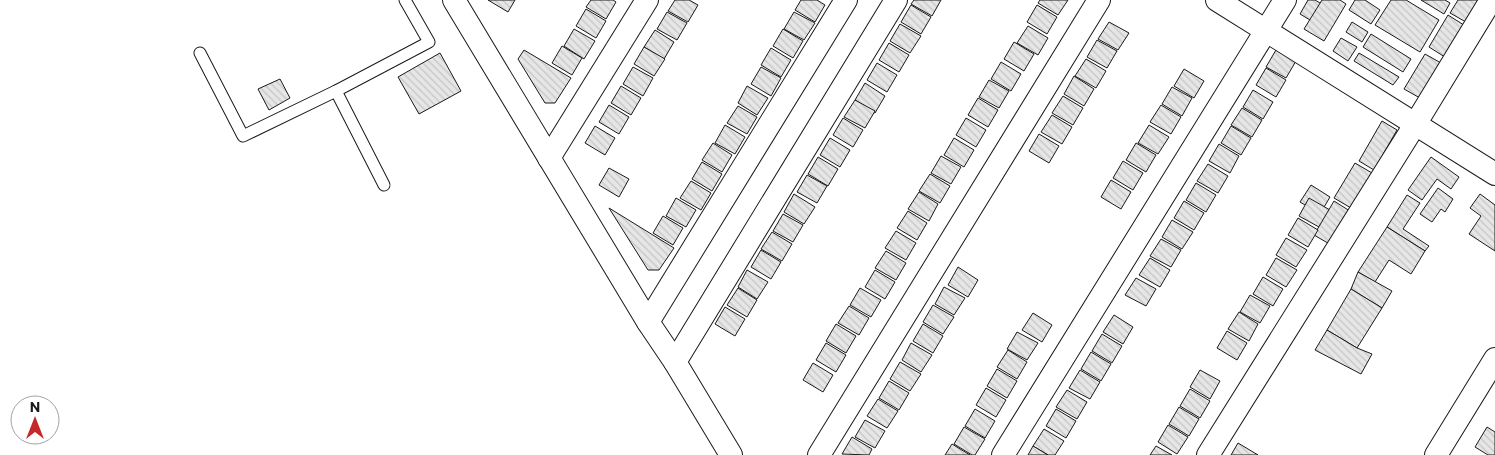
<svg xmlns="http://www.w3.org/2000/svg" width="1495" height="455" font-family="Commissioner,sans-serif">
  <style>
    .building { fill: url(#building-back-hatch); stroke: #1a1a1a }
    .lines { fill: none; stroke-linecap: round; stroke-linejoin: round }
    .service-casing { stroke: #1a1a1a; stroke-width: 13 }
    .minor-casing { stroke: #1a1a1a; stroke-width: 24 }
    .service { stroke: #fff; stroke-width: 11 }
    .minor { stroke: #fff; stroke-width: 22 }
  </style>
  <defs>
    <pattern id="building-back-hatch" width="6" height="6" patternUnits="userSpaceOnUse" patternTransform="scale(1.25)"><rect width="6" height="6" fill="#e6e6e6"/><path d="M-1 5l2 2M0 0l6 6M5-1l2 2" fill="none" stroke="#c5c5c5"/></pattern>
  </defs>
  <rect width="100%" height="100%" fill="#fff"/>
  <!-- building -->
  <g class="building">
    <path d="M 488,0 L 515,0 L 508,12 Z"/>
    <path d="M 591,0 L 613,0 L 616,2 L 606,19 L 586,7 Z"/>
    <path d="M 675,0 L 689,0 L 698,5 L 688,22 L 668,11 Z"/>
    <path d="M 801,0 L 817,0 L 825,5 L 815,22 L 795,10 Z"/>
    <path d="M 914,0 L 941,0 L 932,16 L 911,4 Z"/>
    <path d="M 1040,0 L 1068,0 L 1058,15 L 1038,3 Z"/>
    <path d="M 1308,0 L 1315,0 L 1330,9 L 1320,26 L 1300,14 Z"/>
    <path d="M 1322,0 L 1340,0 L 1346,4 L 1324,41 L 1304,29 Z"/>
    <path d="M 1355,0 L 1365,0 L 1380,10 L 1371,24 L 1349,10 Z"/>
    <path d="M 1391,0 L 1406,0 L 1439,20 L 1420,52 L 1375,25 Z"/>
    <path d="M 1421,0 L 1445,0 L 1450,3 L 1444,14 Z"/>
    <path d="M 1458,0 L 1480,0 L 1466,22 L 1450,13 Z"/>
    <path d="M 911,5 L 931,17 L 921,34 L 901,22 Z"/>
    <path d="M 1037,5 L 1057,17 L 1047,34 L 1027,22 Z"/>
    <path d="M 586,9 L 606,21 L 596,38 L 576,26 Z"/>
    <path d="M 667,12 L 687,23 L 677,40 L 657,29 Z"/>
    <path d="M 794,12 L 815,23 L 804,40 L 784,29 Z"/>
    <path d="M 1448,15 L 1467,27 L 1448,59 L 1429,47 Z"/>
    <path d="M 1109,22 L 1129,33 L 1118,50 L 1098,39 Z"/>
    <path d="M 1352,22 L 1368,32 L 1362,42 L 1346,32 Z"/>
    <path d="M 900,24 L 921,36 L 910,53 L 890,41 Z"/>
    <path d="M 1028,26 L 1048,38 L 1038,55 L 1017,43 Z"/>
    <path d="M 574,29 L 595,41 L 584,59 L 564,46 Z"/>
    <path d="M 783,29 L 803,41 L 793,58 L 773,46 Z"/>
    <path d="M 655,30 L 674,42 L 664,59 L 644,47 Z"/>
    <path d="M 1371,34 L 1411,59 L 1403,72 L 1363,47 Z"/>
    <path d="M 1341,38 L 1357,47 L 1348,61 L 1333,51 Z"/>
    <path d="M 1097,40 L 1117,51 L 1107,68 L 1087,57 Z"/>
    <path d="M 1014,42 L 1034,54 L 1024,71 L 1004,59 Z"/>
    <path d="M 889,43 L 909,55 L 899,72 L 879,60 Z"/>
    <path d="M 562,46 L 582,58 L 572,75 L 552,63 Z"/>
    <path d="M 644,47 L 665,59 L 654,76 L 634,64 Z"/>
    <path d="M 771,48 L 791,60 L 781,77 L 761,65 Z"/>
    <path d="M 524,50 L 571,78 L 555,103 L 545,103 L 518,59 Z"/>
    <path d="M 1276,50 L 1296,61 L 1286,78 L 1266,67 Z"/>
    <path d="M 440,53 L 461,91 L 419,114 L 398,77 Z"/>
    <path d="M 1359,53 L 1399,77 L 1393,85 L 1354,61 Z"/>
    <path d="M 1425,54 L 1441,63 L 1420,98 L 1404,89 Z"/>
    <path d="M 1086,59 L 1106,71 L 1096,88 L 1075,76 Z"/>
    <path d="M 1001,62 L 1021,74 L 1011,91 L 991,79 Z"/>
    <path d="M 877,63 L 897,75 L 887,92 L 867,80 Z"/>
    <path d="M 633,67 L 653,78 L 643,96 L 623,84 Z"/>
    <path d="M 761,67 L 781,78 L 771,96 L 751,84 Z"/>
    <path d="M 1266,68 L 1286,80 L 1276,97 L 1256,85 Z"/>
    <path d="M 1184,69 L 1204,81 L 1194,98 L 1174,86 Z"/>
    <path d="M 1074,76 L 1094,89 L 1084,106 L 1064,94 Z"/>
    <path d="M 280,79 L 290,98 L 269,110 L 258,89 Z"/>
    <path d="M 989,80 L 1009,91 L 999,108 L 979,97 Z"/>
    <path d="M 865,83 L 885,96 L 875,113 L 855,100 Z"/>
    <path d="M 621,86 L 641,98 L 631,115 L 611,103 Z"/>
    <path d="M 747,86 L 768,98 L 757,115 L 738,103 Z"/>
    <path d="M 1172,87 L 1192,98 L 1182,116 L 1162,104 Z"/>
    <path d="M 1253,90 L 1273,102 L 1263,119 L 1243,107 Z"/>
    <path d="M 1063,96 L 1083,108 L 1073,125 L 1052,113 Z"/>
    <path d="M 978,98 L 998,110 L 988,127 L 968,115 Z"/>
    <path d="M 855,100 L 875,111 L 865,128 L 844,117 Z"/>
    <path d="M 609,105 L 629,117 L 619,134 L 599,122 Z"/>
    <path d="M 1161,105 L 1181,117 L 1171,134 L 1150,122 Z"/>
    <path d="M 738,106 L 757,117 L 747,134 L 727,123 Z"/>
    <path d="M 1242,108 L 1262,120 L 1252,137 L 1231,125 Z"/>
    <path d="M 1052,115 L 1072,127 L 1062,144 L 1041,132 Z"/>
    <path d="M 843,118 L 863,130 L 853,147 L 833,135 Z"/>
    <path d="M 966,118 L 986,130 L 976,147 L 956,135 Z"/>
    <path d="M 1382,121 L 1397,130 L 1374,170 L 1359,161 Z"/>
    <path d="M 725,125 L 745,137 L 735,154 L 715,143 Z"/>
    <path d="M 1149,125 L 1169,137 L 1158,154 L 1138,143 Z"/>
    <path d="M 595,126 L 615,138 L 605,155 L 585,143 Z"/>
    <path d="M 1231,126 L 1251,138 L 1241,155 L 1221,143 Z"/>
    <path d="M 1039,134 L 1059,146 L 1049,163 L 1029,151 Z"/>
    <path d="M 830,138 L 850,150 L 840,167 L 820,155 Z"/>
    <path d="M 954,138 L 974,150 L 964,167 L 944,155 Z"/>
    <path d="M 713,143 L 732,155 L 722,172 L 702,160 Z"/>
    <path d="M 1136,143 L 1156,155 L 1146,172 L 1126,160 Z"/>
    <path d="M 1219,144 L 1239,156 L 1230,173 L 1209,161 Z"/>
    <path d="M 941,156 L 961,167 L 951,184 L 931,173 Z"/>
    <path d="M 818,157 L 838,169 L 828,186 L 808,174 Z"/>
    <path d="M 1431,157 L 1459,177 L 1451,189 L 1437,179 L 1422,200 L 1408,190 Z"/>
    <path d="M 1123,161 L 1143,173 L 1133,190 L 1113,178 Z"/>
    <path d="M 702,162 L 722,174 L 712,191 L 692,179 Z"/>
    <path d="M 1355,163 L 1372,173 L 1351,208 L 1334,198 Z"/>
    <path d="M 1208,164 L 1228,176 L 1218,193 L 1197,181 Z"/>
    <path d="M 609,168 L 629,179 L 619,197 L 599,185 Z"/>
    <path d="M 930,174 L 950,186 L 940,203 L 919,191 Z"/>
    <path d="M 807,175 L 827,186 L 817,203 L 797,192 Z"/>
    <path d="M 1111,180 L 1131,192 L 1121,209 L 1101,197 Z"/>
    <path d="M 691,181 L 711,193 L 701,210 L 680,198 Z"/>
    <path d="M 1196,183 L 1216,195 L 1206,212 L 1186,200 Z"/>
    <path d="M 1311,185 L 1330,197 L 1320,214 L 1300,202 Z"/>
    <path d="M 1438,188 L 1453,199 L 1445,212 L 1441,209 L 1432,222 L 1420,214 Z"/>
    <path d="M 919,192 L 938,204 L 929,221 L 908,209 Z"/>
    <path d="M 794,194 L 815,207 L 804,224 L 784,212 Z"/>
    <path d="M 1480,194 L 1495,205 L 1495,251 L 1469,234 L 1481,216 L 1470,208 Z"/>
    <path d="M 1407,195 L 1420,203 L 1403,229 L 1429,246 L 1425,251 L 1387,227 Z"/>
    <path d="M 676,198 L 696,210 L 686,227 L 666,216 Z"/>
    <path d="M 1309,198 L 1330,210 L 1319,227 L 1299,216 Z"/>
    <path d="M 1184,201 L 1204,213 L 1194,230 L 1174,218 Z"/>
    <path d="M 1334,201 L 1353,213 L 1333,246 L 1314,235 Z"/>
    <path d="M 609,208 L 674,248 L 659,270 L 648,270 Z"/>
    <path d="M 908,211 L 927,223 L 917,240 L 897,228 Z"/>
    <path d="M 783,214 L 803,225 L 793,242 L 773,231 Z"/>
    <path d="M 663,216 L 683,228 L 673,245 L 653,233 Z"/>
    <path d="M 1298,218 L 1318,230 L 1308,247 L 1288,235 Z"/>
    <path d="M 1172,220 L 1193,232 L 1182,249 L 1162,237 Z"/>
    <path d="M 1387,227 L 1425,251 L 1411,274 L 1389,260 L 1375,282 L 1358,272 Z"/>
    <path d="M 896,231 L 916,243 L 906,260 L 885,248 Z"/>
    <path d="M 772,232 L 792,244 L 782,261 L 761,249 Z"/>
    <path d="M 1286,238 L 1307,250 L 1296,267 L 1276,255 Z"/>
    <path d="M 1161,239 L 1181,250 L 1171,267 L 1150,256 Z"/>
    <path d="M 761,250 L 781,262 L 771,279 L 751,267 Z"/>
    <path d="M 886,251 L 906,263 L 896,280 L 875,268 Z"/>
    <path d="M 1150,258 L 1170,270 L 1160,287 L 1139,275 Z"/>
    <path d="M 1276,258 L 1297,270 L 1286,287 L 1266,275 Z"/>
    <path d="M 958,267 L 978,280 L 968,297 L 948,285 Z"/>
    <path d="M 747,270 L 768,282 L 757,299 L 738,287 Z"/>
    <path d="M 875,270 L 895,282 L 885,299 L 865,287 Z"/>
    <path d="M 1358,272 L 1392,291 L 1382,308 L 1351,289 Z"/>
    <path d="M 1263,277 L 1283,289 L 1273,306 L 1253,294 Z"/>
    <path d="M 1136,278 L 1156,289 L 1146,306 L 1125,295 Z"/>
    <path d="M 944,287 L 965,298 L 954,315 L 935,304 Z"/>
    <path d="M 738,288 L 757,300 L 747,317 L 727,305 Z"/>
    <path d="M 860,288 L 881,300 L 871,317 L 850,305 Z"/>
    <path d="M 1351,289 L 1382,308 L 1357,348 L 1327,330 Z"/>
    <path d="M 1250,295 L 1270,306 L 1260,323 L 1240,312 Z"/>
    <path d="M 933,305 L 954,317 L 943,334 L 923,322 Z"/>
    <path d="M 849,306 L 869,318 L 859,335 L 838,323 Z"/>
    <path d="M 725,307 L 745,319 L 735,336 L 715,324 Z"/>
    <path d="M 1239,312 L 1258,324 L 1249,341 L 1228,329 Z"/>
    <path d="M 1033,313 L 1052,325 L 1042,342 L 1022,330 Z"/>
    <path d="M 1114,315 L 1133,327 L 1123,344 L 1103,332 Z"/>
    <path d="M 836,324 L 856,336 L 846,353 L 826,341 Z"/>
    <path d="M 923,324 L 943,336 L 933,353 L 913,341 Z"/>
    <path d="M 1327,330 L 1357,348 L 1372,354 L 1361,374 L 1315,350 Z"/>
    <path d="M 1227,331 L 1247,343 L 1237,360 L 1217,348 Z"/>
    <path d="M 1017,332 L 1038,343 L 1027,360 L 1007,349 Z"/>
    <path d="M 1102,334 L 1122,346 L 1112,363 L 1092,351 Z"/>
    <path d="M 826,343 L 846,355 L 836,372 L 816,360 Z"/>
    <path d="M 911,343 L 932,355 L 921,372 L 902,360 Z"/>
    <path d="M 1008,350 L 1027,362 L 1017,379 L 997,367 Z"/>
    <path d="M 1091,352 L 1111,364 L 1101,381 L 1081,369 Z"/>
    <path d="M 900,362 L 921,374 L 910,391 L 890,379 Z"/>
    <path d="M 813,363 L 833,375 L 823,392 L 803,380 Z"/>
    <path d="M 997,369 L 1017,381 L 1007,398 L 987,386 Z"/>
    <path d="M 1080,370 L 1100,382 L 1090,399 L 1069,388 Z"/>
    <path d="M 1200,370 L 1220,381 L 1210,399 L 1190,387 Z"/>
    <path d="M 889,381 L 909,393 L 899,410 L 879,398 Z"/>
    <path d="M 986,388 L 1006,400 L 996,417 L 976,405 Z"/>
    <path d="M 1190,389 L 1210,401 L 1200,418 L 1180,406 Z"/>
    <path d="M 1067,390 L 1087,402 L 1077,419 L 1056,407 Z"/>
    <path d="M 878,399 L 898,411 L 887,428 L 867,416 Z"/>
    <path d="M 1179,407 L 1199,419 L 1189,436 L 1169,424 Z"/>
    <path d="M 975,409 L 995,421 L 985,438 L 965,426 Z"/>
    <path d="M 1056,409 L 1076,421 L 1066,438 L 1046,426 Z"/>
    <path d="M 865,420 L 885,431 L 875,448 L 855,437 Z"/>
    <path d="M 1168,425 L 1188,437 L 1177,454 L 1158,442 Z"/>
    <path d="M 964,427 L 985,439 L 975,455 L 972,455 L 954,444 Z"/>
    <path d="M 1487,427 L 1495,432 L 1495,455 L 1488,455 L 1475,447 Z"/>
    <path d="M 1044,429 L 1064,441 L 1055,455 L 1048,455 L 1033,446 Z"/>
    <path d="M 852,437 L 872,449 L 869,455 L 842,454 Z"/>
    <path d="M 1238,443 L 1258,455 L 1231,455 Z"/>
    <path d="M 952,444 L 970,455 L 945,455 Z"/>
    <path d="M 1033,446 L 1048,455 L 1028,455 Z"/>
    <path d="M 1156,446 L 1172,455 L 1150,455 Z"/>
  </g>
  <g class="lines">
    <defs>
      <g id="service">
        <path d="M 200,53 L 243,136 L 336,91 L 429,42 L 405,0"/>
        <path d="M 336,91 L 384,185"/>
      </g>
      <g id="minor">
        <path d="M 454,0 L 648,322 L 675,362 L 731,455"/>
        <path d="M 1217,0 L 1495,174"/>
        <path d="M 549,158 L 647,0"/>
        <path d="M 648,322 L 846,0"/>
        <path d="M 675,362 L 896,0"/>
        <path d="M 819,455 L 1099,0"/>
        <path d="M 1003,455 L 1285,0"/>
        <path d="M 1208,455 L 1416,123 L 1491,0"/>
        <path d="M 1436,455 L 1495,359"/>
      </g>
    </defs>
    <!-- service casing -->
    <use href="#service" class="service-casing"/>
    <!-- minor casing -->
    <use href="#minor" class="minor-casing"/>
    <!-- service -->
    <use href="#service" class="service"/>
    <!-- minor -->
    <use href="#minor" class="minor"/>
  </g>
  <!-- north arrow -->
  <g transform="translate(35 420)"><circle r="24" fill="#ffffff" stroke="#a3a3a3"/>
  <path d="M0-4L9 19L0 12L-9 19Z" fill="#c62828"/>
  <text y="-8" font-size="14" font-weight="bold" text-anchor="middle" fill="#1a1a1a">N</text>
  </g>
</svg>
